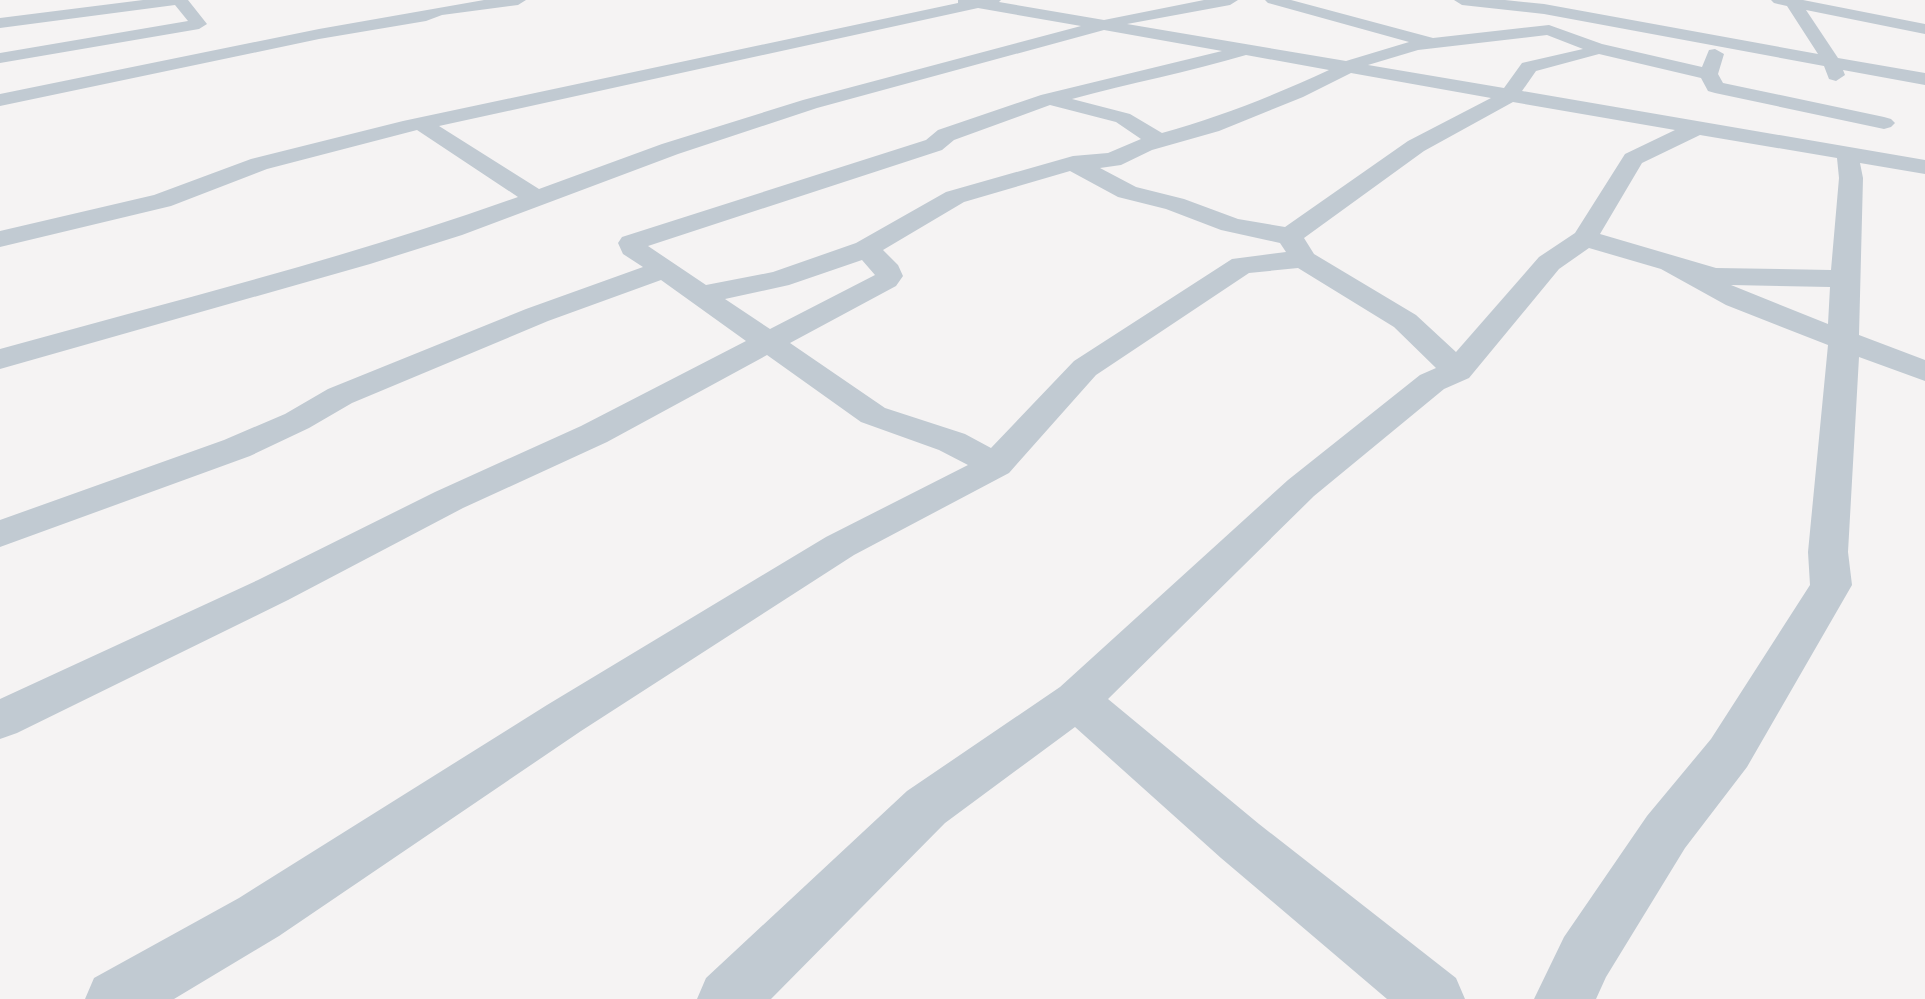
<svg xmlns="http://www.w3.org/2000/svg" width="1925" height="999" font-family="'Roboto Condensed',sans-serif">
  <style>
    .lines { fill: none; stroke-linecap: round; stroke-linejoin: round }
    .minor { fill: #c1cad2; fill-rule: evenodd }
  </style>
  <rect width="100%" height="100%" fill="#f5f3f3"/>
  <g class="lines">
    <!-- minor -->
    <g class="minor">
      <path d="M 143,0 L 188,0 L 207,24 L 199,29 L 0,63 L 0,53 L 188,21 L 175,5 L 0,28 L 0,18 Z"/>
      <path d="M 484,0 L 526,0 L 518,5 L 442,15 L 426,21 L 319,39 L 0,106 L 0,94 L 319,29 Z"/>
      <path d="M 958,0 L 1001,0 L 999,2 L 1104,20 L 1204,0 L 1238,0 L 1230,5 L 1127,24 L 1346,61 L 1409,42 L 1268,3 L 1265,0 L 1291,0 L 1433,38 L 1549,25 L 1602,44 L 1702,67 L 1709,50 L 1715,49 L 1724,54 L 1718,74 L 1723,83 L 1884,117 L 1891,119 L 1895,123 L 1891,127 L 1884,129 L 1715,93 L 1708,91 L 1701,78 L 1599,54 L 1536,71 L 1522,91 L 1925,160 L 1925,174 L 1860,163 L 1863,178 L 1859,335 L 1925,360 L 1925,381 L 1859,357 L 1848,552 L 1852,585 L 1747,767 L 1685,848 L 1606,977 L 1596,999 L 1534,999 L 1564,937 L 1647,816 L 1711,739 L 1810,585 L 1808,552 L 1828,345 L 1726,305 L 1661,269 L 1589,248 L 1559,269 L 1469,378 L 1444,389 L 1314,496 L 1108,699 L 1259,824 L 1456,978 L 1465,999 L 1387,999 L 1221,858 L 1075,727 L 945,823 L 771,999 L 697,999 L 706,978 L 907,791 L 1060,687 L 1288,480 L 1420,375 L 1436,368 L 1394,327 L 1298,268 L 1249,273 L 1096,375 L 1009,473 L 854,555 L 581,731 L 279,936 L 174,999 L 85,999 L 94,978 L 239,898 L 547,705 L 826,537 L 968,465 L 939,450 L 861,422 L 767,355 L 607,442 L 463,508 L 288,600 L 17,733 L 0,739 L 0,699 L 258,580 L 435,492 L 581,426 L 746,341 L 661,280 L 548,321 L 352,403 L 309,428 L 250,456 L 0,547 L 0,520 L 224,440 L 285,414 L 328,389 L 526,309 L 643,267 L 623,254 L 618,243 L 622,237 L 926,140 L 938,130 L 1041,95 L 1222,51 L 1104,30 L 817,108 L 678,154 L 462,235 L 370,264 L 0,369 L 0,349 C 173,301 348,258 518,197 L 417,130 L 267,169 L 171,206 L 0,247 L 0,231 L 154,195 L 251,159 L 403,121 L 958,3 ZM 978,8 L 1081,26 L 803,100 L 662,144 L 539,189 L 439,126 ZM 1547,35 L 1583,49 L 1522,63 L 1504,88 L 1368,65 L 1418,50 ZM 1246,55 L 1329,70 C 1275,95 1220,117 1162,133 L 1130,114 L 1072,99 C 1130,83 1189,72 1246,55 ZM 1351,73 L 1491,98 L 1408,141 L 1285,227 L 1238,219 L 1184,199 L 1136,187 L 1100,168 L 1121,165 L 1152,150 L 1219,131 L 1303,97 ZM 1513,102 L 1675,130 L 1625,154 L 1575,233 L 1539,257 L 1456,352 L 1416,315 L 1314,254 L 1304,238 L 1424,151 ZM 1050,105 L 1116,122 L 1141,139 L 1108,153 L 1073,156 L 946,192 L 856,243 L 773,272 L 706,285 L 648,246 L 942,150 L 954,140 ZM 1700,135 L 1837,158 L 1839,178 L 1831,270 L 1716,268 L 1600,234 L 1642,163 ZM 1070,171 L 1118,197 L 1166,209 L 1221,230 L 1280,243 L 1286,252 L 1232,259 L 1074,361 L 991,448 L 965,434 L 885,408 L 790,343 L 896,286 L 903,276 L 898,265 L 883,250 L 964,202 ZM 862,260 L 875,275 L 770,329 L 725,299 L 789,285 ZM 1731,285 L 1830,287 L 1828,324 Z"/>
      <path d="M 1454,0 L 1505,0 L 1544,4 L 1818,54 L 1787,6 L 1774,3 L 1771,0 L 1803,0 L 1925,24 L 1925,34 L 1806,10 L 1838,58 L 1925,73 L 1925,85 L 1843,70 L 1845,75 L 1836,81 L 1829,79 L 1824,66 L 1544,14 L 1462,5 Z"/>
    </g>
  </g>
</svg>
